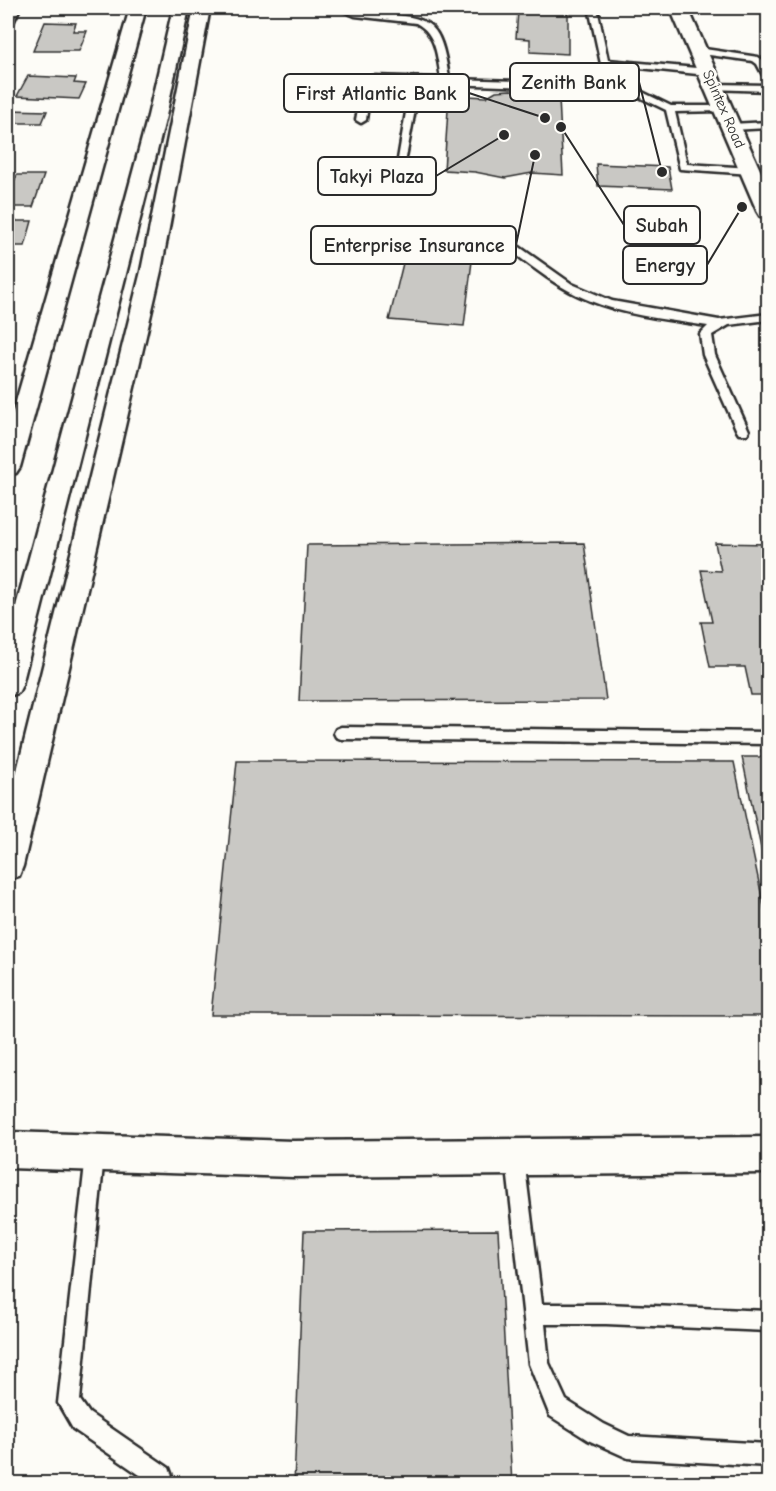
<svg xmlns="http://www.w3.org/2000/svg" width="776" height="1491" font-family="'Comic Neue',sans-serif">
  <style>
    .building { fill: #c9c8c4; stroke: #2b2b2b; stroke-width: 1.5 }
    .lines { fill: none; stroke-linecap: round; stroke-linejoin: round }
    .service-casing { stroke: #2b2b2b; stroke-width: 5 }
    .minor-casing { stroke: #2b2b2b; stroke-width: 5 }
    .secondary-casing { stroke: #2b2b2b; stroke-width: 5 }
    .service { fill: #fdfcf7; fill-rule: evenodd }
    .minor { fill: #fdfcf7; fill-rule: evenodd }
    .secondary { fill: #fdfcf7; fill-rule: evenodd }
    .labels { text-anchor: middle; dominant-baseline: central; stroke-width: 6; stroke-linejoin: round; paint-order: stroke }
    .far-street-label { font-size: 15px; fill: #2b2b2b; stroke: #fdfcf7 }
    .leader { fill: none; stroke: #2b2b2b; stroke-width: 2 }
    .callout-dot { fill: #2b2b2b; stroke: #fdfcf7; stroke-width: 2 }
    .callout { fill: #fdfcf7; stroke: #2b2b2b; stroke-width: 2 }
    .callout-label { font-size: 20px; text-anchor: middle; font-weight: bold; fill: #2b2b2b }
  </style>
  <rect width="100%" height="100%" fill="#fdfcf7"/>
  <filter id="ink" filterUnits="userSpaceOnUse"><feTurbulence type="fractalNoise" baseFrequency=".0167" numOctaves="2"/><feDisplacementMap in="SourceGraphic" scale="12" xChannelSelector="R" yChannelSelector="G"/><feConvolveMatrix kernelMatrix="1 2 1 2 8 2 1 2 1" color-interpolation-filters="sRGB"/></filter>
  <g filter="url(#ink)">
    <!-- building -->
    <g class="building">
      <path d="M 532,8 L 568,8 L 568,54 L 530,52 L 530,39 L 516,38 L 518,11 L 531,12 Z"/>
      <path d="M 45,22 L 76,23 L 73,31 L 87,31 L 79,51 L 33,51 Z"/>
      <path d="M 28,76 L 76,78 L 74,83 L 86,84 L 79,99 L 17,96 Z"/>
      <path d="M 511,90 L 525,92 L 535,98 L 559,99 L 563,175 L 532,173 L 505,178 L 475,172 L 444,170 L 449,95 L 486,97 L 496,91 Z"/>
      <path d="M 8,110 L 47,111 L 42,123 L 8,123 Z"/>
      <path d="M 596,164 L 668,167 L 672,189 L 598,186 Z"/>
      <path d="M 17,175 L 44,175 L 33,207 L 8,207 L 8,187 L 12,187 Z"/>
      <path d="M 14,221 L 32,221 L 25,246 L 13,246 L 10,253 L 8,253 L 8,228 L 12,227 Z"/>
      <path d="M 406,251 L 473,253 L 464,326 L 389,320 Z"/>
      <path d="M 584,543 L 606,700 L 299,701 L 307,545 Z"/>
      <path d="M 715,543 L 768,544 L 768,695 L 751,695 L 745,667 L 710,667 L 701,622 L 712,622 L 701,570 L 721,571 Z"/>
      <path d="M 761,750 L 768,750 L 768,882 L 742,757 L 762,757 Z"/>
      <path d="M 237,761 L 734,762 L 768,926 L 768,1016 L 211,1015 Z"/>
      <path d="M 498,1230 L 512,1484 L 294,1484 L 304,1231 Z"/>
    </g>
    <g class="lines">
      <defs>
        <g id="service">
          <path d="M 336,8 C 348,7 364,12 377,13 C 432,18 440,20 449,77 L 454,79 L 615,84 L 634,88 L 671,106 L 726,106 L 727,108 L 723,111 L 675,112 L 687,164 L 751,168 L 756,171 L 751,174 L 680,169 L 666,110 L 629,92 L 615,90 L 420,83 L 405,163 L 397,165 L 411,83 L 371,83 L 366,120 L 361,123 L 356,120 L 363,82 L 373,76 L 441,78 C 437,57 437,34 416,23 L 355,16 Z"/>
          <path d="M 589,8 L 597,8 L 608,60 L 707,69 L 711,72 L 707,75 L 601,64 Z"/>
          <path d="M 698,48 L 758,57 C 768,62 768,69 768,79 L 765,79 L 757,64 L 753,61 L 695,53 L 694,51 Z"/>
          <path d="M 714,84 L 768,85 L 768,91 L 711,89 L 711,85 Z"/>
          <path d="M 768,122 L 768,128 L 732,130 L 727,127 L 732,124 Z"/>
          <path d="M 496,236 L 504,236 L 572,284 L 612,301 L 719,320 L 768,314 L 768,320 L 729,325 L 712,335 L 715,355 L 749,431 L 747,434 L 739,434 L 737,431 L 703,355 L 700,334 L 708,326 C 664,319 618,315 577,295 C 548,281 523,259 496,240 Z"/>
          <path d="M 341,727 L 768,732 L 768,744 L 341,739 L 336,737 L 334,733 L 336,729 Z"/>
          <path d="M 95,1146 L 102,1148 L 104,1155 L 80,1400 L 89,1413 L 169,1468 L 172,1476 L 169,1484 L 153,1484 L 73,1429 L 58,1403 L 86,1155 L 88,1148 Z"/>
          <path d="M 515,1150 L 522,1152 L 524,1159 L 542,1304 L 606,1304 L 768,1311 L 768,1331 L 606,1324 L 545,1324 L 549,1363 L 566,1400 L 604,1424 L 629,1436 L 768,1444 L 768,1466 L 628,1458 L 588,1440 L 550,1416 L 529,1364 L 506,1159 L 508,1152 Z"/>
        </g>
        <g id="minor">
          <path d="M 8,8 L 20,8 L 13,23 L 8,25 Z"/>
          <path d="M 130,8 L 146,8 L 20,467 L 16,473 L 8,475 L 8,429 Z"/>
          <path d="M 173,8 L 189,8 L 166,116 L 22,685 L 18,693 L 8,696 L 8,636 L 148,116 Z"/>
          <path d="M 194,8 L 210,8 L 161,271 L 23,866 L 19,876 L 8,880 L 8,807 L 141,271 Z"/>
          <path d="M 8,1132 L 293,1141 L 768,1137 L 768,1173 L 293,1177 L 8,1168 Z"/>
        </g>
        <path id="secondary" d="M 670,8 L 688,8 L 768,188 L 768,217 L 760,216 L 757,211 Z"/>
      </defs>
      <!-- service casing -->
      <use href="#service" class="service-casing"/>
      <!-- minor casing -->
      <use href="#minor" class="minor-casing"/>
      <!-- secondary casing -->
      <use href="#secondary" class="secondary-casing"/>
      <!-- service -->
      <use href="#service" class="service"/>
      <!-- minor -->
      <use href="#minor" class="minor"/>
      <!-- secondary -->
      <use href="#secondary" class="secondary"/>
    </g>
  </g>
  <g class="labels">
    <!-- far-street labels -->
    <g class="far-street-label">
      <text transform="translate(724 109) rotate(66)">Spintex Road</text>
    </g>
  </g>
  <!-- callouts -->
  <path class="leader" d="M662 172L639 82M545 118L469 93M504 135L436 176M561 127L624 225M535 155L516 245M742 207L707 265"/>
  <g class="callout-dot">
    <circle cx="662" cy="172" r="6"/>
    <circle cx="545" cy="118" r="6"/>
    <circle cx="504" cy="135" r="6"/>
    <circle cx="561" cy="127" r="6"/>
    <circle cx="535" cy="155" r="6"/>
    <circle cx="742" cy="207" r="6"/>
  </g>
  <g class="callout">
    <rect x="510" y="63" width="129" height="38" rx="6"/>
    <rect x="284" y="74" width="185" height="38" rx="6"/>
    <rect x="318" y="157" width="118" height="38" rx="6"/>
    <rect x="624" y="206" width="76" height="38" rx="6"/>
    <rect x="311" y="226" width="205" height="38" rx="6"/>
    <rect x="623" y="246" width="84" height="38" rx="6"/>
  </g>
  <g class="callout-label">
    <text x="574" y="89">Zenith Bank</text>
    <text x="376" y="100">First Atlantic Bank</text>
    <text x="377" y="183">Takyi Plaza</text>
    <text x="662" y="232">Subah</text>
    <text x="414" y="252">Enterprise Insurance</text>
    <text x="665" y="272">Energy</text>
  </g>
  <!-- margin -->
  <rect width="776" height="1491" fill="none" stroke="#fdfcf7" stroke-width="30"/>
  <rect x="15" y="15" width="746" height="1461" fill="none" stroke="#2b2b2b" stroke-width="2" filter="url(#ink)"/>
</svg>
